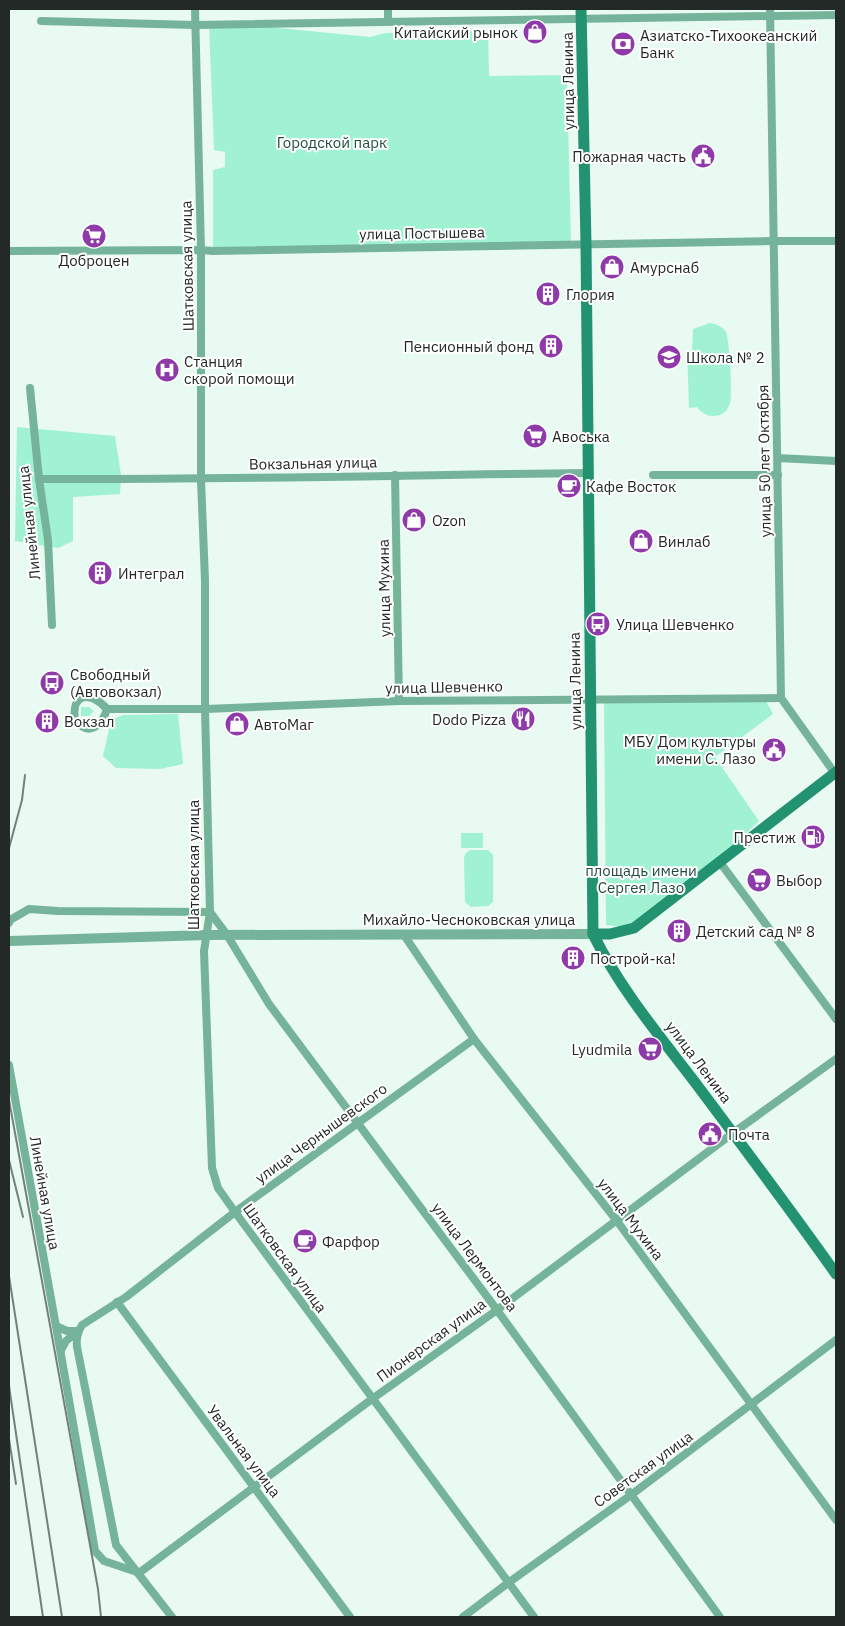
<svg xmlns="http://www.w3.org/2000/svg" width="845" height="1626" font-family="'IBM Plex Sans',sans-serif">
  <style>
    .green { fill: #a1f2d2 }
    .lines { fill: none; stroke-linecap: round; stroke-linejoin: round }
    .minor { stroke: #76b39b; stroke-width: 8 }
    .tertiary { stroke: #76b39b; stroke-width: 10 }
    .secondary { stroke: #239270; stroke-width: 11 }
    .rail { stroke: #74807b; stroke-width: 2 }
    .labels { text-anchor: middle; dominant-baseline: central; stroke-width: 4; stroke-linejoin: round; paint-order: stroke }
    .poi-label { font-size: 15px; fill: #222926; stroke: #fff; text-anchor: start }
    .street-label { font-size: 15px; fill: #222926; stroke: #fff }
    .park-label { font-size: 15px; fill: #234c3d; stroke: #fff }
  </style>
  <rect width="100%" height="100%" fill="#e8faf2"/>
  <!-- green -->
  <g class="green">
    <path d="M 209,24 L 239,24 L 370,37 L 386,33 L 488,31 L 489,76 L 567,75 L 571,244 L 213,251 L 213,170 L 225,167 L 225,152 L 214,150 Z"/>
    <path d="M 710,323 C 716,324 722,326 726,332 C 729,338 733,395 730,403 C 726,419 706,420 697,407 L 689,408 L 687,350 L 692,350 L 693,329 Z"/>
    <path d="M 17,427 L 115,436 L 121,475 L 120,494 L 73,497 L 73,541 L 58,548 L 15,541 Z"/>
    <path d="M 604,699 L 766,701 L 773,714 L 715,757 L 759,821 L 710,868 L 634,928 L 606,925 Z"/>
    <path d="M 81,707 L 89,707 L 94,711 L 89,716 L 81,716 Z"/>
    <path d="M 178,714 L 183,764 L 160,769 L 116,768 L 103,756 L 109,729 L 114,719 L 123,715 Z"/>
    <rect x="461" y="833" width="22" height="15"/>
    <path d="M 470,850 L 488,850 L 493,855 L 493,902 L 488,906 L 471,907 L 465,902 L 464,857 L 466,853 Z"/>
  </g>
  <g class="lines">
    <!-- minor -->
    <g class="minor">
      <path d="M 195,9 L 201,250 L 201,480 L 205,580 L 205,709 L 210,912 L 204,951 L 212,1168 L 218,1188 L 235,1212 L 534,1617"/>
      <path d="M 770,9 L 781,698 L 836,775"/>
      <path d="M 41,21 L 195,25 L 836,15"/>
      <path d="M 388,21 L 388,9"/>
      <path d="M 9,251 L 201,250 L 213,251 L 773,241 L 836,241"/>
      <path d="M 30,388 L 39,479 L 48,540 L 52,625"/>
      <path d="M 778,458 L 836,461"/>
      <path d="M 395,475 L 399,701"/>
      <path d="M 653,475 L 778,475"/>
      <path d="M 39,479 C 221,480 404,475 587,473"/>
      <path d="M 107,709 C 102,726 89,737 75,720 C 71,692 91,691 107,709 L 205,709 L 399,701 L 781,698"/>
      <path d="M 719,861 L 836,1019"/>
      <path d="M 9,923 L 10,920 L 29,909 L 58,911 L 210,912 L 227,935 L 269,1004 L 497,1310 L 720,1617"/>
      <path d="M 404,935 L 474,1039 L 617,1221 L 836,1520"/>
      <path d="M 9,1065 C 38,1227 68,1389 95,1551 L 104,1561 L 137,1572"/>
      <path d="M 117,1302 L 350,1617"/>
      <path d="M 56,1326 L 67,1331 L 78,1331"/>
      <path d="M 61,1350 L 66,1341 L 78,1331"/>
      <path d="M 139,1573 L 372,1399 L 497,1310 L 733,1133 L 836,1059"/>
      <path d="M 172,1617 L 116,1545 L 77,1347 C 76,1339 77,1333 82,1325 L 126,1297 L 235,1212 L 474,1039"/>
      <path d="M 463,1617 L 508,1583 L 631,1495 L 836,1340"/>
    </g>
    <!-- tertiary -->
    <path class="tertiary" d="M 9,941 L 207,935 L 593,934"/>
    <!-- secondary -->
    <g class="secondary">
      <path d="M 581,9 L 586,244 L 593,934 C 619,987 658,1034 694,1081 C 742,1145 790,1209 836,1274"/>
      <path d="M 593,934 L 610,934 L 634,928 L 836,772"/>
    </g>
    <!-- rail -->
    <g class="rail">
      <path d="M 9,848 L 22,800 L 25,775"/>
      <path d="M 9,1100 L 98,1589 L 101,1617"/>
      <path d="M 9,1160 L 23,1217"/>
      <path d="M 9,1276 L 62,1617"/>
      <path d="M 9,1386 L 43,1617"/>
      <path d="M 9,1439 L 16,1484"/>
    </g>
  </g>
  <!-- icons -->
  <defs>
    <symbol id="shop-disc" viewBox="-11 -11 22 22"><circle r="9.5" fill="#8e3aa8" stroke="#fff"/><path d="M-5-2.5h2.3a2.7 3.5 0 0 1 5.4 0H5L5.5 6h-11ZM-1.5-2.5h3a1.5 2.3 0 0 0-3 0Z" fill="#fff"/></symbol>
    <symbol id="bank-disc" viewBox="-11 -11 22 22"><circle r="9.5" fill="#8e3aa8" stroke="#fff"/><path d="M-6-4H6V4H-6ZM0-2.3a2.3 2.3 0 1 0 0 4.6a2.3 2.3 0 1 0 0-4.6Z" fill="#fff"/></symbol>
    <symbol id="civic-disc" viewBox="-11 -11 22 22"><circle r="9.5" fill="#8e3aa8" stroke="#fff"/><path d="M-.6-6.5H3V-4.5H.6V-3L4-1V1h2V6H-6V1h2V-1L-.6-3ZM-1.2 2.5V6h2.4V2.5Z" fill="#fff"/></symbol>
    <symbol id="supermarket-disc" viewBox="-11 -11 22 22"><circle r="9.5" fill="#8e3aa8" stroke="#fff"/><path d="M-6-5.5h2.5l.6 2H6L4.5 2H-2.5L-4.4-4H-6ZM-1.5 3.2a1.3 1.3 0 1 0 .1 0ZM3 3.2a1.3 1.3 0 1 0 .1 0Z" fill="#fff"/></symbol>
    <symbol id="building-disc" viewBox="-11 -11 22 22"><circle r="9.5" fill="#8e3aa8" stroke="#fff"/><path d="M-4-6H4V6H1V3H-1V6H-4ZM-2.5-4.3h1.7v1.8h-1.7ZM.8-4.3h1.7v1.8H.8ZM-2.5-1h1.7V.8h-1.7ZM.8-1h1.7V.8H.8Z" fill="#fff"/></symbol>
    <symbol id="school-disc" viewBox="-11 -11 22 22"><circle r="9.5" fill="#8e3aa8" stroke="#fff"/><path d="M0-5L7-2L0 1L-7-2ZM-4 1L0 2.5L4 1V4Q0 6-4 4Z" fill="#fff"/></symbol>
    <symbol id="hospital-disc" viewBox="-11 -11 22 22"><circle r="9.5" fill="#8e3aa8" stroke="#fff"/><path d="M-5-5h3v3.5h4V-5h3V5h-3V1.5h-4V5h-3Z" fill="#fff"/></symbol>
    <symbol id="cafe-disc" viewBox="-11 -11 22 22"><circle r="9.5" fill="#8e3aa8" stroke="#fff"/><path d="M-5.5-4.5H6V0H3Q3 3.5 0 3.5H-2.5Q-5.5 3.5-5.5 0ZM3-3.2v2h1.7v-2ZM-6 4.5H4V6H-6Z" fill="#fff"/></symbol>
    <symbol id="bus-disc" viewBox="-11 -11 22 22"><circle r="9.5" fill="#8e3aa8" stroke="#fff"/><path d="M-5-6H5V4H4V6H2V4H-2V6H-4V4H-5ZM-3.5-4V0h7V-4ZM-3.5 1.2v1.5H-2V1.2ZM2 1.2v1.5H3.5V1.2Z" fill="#fff"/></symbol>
    <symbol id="restaurant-disc" viewBox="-11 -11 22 22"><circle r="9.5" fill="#8e3aa8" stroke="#fff"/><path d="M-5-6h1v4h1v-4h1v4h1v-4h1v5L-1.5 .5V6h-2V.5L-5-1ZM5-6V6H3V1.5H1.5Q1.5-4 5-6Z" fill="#fff"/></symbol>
    <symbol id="fuel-disc" viewBox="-11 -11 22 22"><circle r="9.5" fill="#8e3aa8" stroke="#fff"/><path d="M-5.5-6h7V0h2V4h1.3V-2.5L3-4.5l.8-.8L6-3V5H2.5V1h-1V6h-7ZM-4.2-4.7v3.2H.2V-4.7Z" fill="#fff"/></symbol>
  </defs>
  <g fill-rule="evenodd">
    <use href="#shop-disc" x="521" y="18" width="28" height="28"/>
    <use href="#bank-disc" x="609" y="30" width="28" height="28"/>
    <use href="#civic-disc" x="689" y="142" width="28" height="28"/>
    <use href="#supermarket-disc" x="80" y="222" width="28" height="28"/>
    <use href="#shop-disc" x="598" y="253" width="28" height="28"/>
    <use href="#building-disc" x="534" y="280" width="28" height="28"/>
    <use href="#building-disc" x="537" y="332" width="28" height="28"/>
    <use href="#school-disc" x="655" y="343" width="28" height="28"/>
    <use href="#hospital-disc" x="153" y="356" width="28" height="28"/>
    <use href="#supermarket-disc" x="521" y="422" width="28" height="28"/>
    <use href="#cafe-disc" x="555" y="472" width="28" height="28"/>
    <use href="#shop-disc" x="400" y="506" width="28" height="28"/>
    <use href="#shop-disc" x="627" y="527" width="28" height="28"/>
    <use href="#building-disc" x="86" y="559" width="28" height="28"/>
    <use href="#bus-disc" x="584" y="610" width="28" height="28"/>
    <use href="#bus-disc" x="38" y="669" width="28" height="28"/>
    <use href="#restaurant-disc" x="509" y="705" width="28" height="28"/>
    <use href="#building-disc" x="33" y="707" width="28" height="28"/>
    <use href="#shop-disc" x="223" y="710" width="28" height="28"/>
    <use href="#civic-disc" x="760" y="736" width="28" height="28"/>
    <use href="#fuel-disc" x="799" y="823" width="28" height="28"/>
    <use href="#supermarket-disc" x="745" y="866" width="28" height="28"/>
    <use href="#building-disc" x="665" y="917" width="28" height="28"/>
    <use href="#building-disc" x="559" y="944" width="28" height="28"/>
    <use href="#supermarket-disc" x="636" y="1035" width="28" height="28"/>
    <use href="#civic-disc" x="696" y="1120" width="28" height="28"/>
    <use href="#cafe-disc" x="291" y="1227" width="28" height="28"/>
  </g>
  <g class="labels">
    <!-- poi labels -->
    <g class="poi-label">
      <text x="518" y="32" text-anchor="end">Китайский рынок</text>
      <text x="640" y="35">Азиатско-Тихоокеанский<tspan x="640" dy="17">Банк</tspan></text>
      <text x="686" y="156" text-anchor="end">Пожарная часть</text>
      <text x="94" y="260" text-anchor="middle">Доброцен</text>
      <text x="630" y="267">Амурснаб</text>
      <text x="566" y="294">Глория</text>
      <text x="534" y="346" text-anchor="end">Пенсионный фонд</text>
      <text x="686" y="357">Школа № 2</text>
      <text x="184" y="361">Станция<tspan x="184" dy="17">скорой помощи</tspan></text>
      <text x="552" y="436">Авоська</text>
      <text x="586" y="486">Кафе Восток</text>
      <text x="432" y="520">Ozon</text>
      <text x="658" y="541">Винлаб</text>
      <text x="118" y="573">Интеграл</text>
      <text x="616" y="624">Улица Шевченко</text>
      <text x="70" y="674">Свободный<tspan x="70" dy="17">(Автовокзал)</tspan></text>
      <text x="506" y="719" text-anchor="end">Dodo Pizza</text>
      <text x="64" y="721">Вокзал</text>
      <text x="254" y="724">АвтоМаг</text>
      <text x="756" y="741" text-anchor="end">МБУ Дом культуры<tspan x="756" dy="17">имени С. Лазо</tspan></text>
      <text x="796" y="837" text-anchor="end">Престиж</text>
      <text x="776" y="880">Выбор</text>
      <text x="696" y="931">Детский сад № 8</text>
      <text x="590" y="958">Построй-ка!</text>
      <text x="632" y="1049" text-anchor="end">Lyudmila</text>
      <text x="728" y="1134">Почта</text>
      <text x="322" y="1241">Фарфор</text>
    </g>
    <!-- street labels -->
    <g class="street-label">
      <text transform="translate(568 81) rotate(-91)">улица Ленина</text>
      <text transform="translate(422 233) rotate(-1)">улица Постышева</text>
      <text transform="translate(187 266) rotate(-91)">Шатковская улица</text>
      <text transform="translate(764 461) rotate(-91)">улица 50 лет Октября</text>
      <text transform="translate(313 463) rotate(-1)">Вокзальная улица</text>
      <text transform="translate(29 523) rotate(-96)">Линейная улица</text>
      <text transform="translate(384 588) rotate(-91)">улица Мухина</text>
      <text transform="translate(575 681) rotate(-91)">улица Ленина</text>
      <text transform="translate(444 687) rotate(-1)">улица Шевченко</text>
      <text transform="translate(193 865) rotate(-90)">Шатковская улица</text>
      <text x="469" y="919">Михайло-Чесноковская улица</text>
      <text transform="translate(699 1062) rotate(53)">улица Ленина</text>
      <text transform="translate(321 1133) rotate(-36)">улица Чернышевского</text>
      <text transform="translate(45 1193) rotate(80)">Линейная улица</text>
      <text transform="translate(631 1219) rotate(53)">улица Мухина</text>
      <text transform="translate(475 1257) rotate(53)">улица Лермонтова</text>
      <text transform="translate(285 1258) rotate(54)">Шатковская улица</text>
      <text transform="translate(431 1340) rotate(-36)">Пионерская улица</text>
      <text transform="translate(244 1451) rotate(53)">Увальная улица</text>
      <text transform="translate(643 1469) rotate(-36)">Советская улица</text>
    </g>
    <!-- park labels -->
    <g class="park-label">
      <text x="332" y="142">Городской парк</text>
      <text x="641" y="870">площадь имени<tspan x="641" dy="17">Сергея Лазо</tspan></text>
    </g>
  </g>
  <!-- border -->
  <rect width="845" height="1626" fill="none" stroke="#222926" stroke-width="20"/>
</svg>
